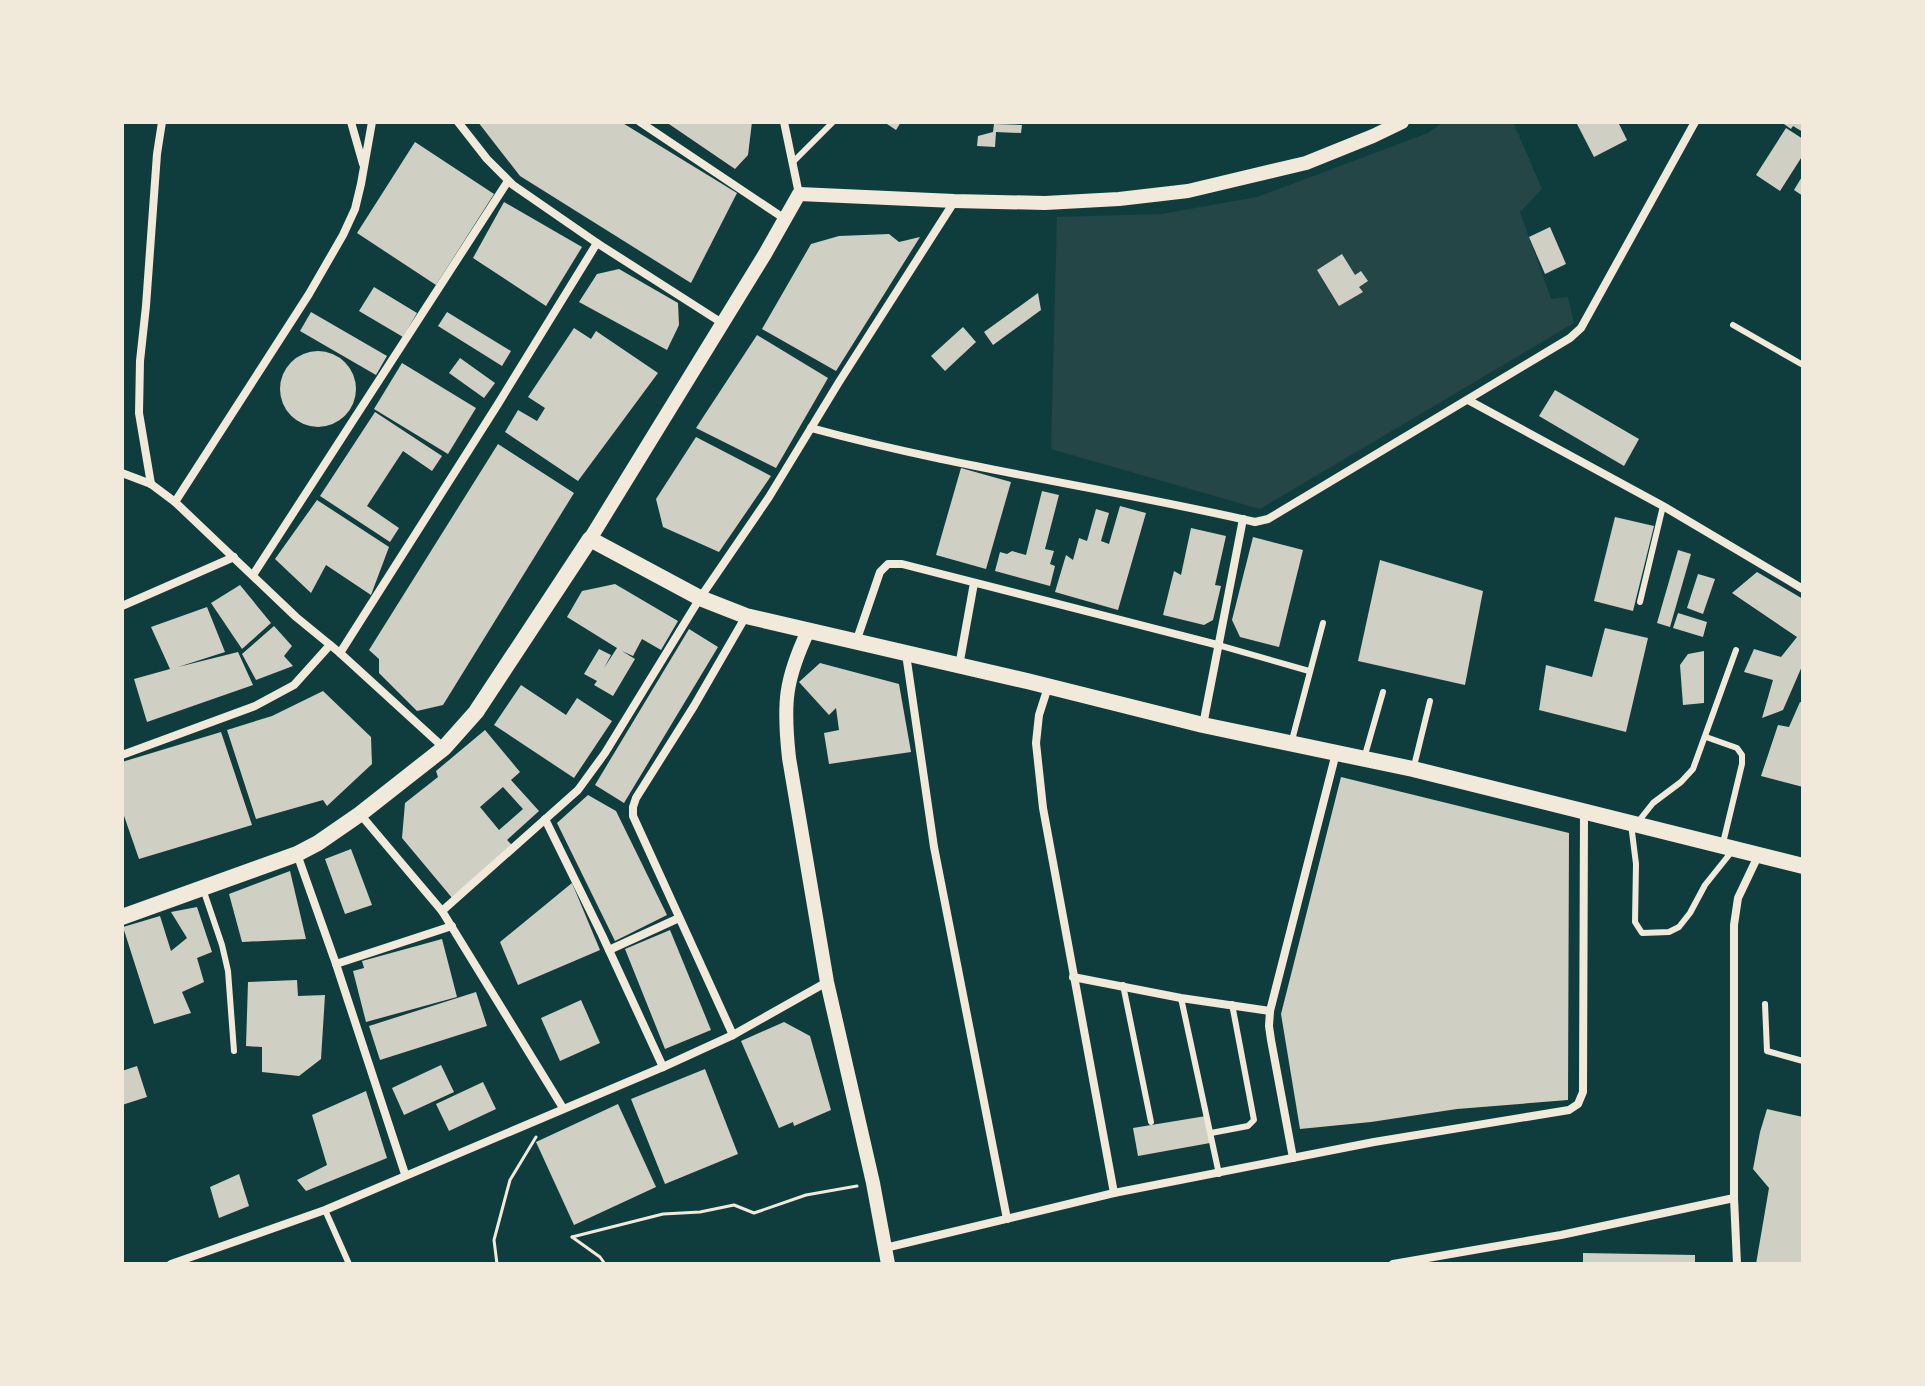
<svg xmlns="http://www.w3.org/2000/svg" width="1925" height="1386" font-family="Overpass,sans-serif">
  <style>
    .green { fill: #244646 }
    .building { fill: #cfcfc3; fill-rule: evenodd }
    .lines { fill: none; stroke-linecap: round; stroke-linejoin: round }
    .path { stroke: #f1e9da; stroke-width: 3 }
    .service { stroke: #f1e9da; stroke-width: 6 }
    .minor { stroke: #f1e9da; stroke-width: 8 }
    .tertiary { stroke: #f1e9da; stroke-width: 14 }
    .secondary { stroke: #f1e9da; stroke-width: 16 }
  </style>
  <rect width="100%" height="100%" fill="#0f3d3e"/>
  <!-- green -->
  <path class="green" d="M 1443,122 L 1513,122 L 1542,189 L 1520,212 L 1551,299 L 1568,297 L 1574,323 L 1260,509 L 1051,449 L 1057,217 L 1162,214 L 1257,197 L 1428,133 Z"/>
  <!-- building -->
  <g class="building">
    <path d="M 478,122 L 621,122 L 737,193 L 691,283 L 520,176 Z"/>
    <path d="M 666,122 L 752,122 L 748,155 L 735,169 Z"/>
    <path d="M 884,122 L 901,122 L 896,130 Z"/>
    <path d="M 1576,122 L 1618,122 L 1627,140 L 1594,157 Z"/>
    <path d="M 1781,122 L 1803,122 L 1803,132 L 1793,126 L 1791,129 Z"/>
    <path d="M 994,124 L 1022,125 L 1021,133 L 996,132 L 995,147 L 977,146 L 978,136 L 993,132 Z"/>
    <path d="M 1786,128 L 1803,139 L 1803,155 L 1780,191 L 1756,175 Z"/>
    <path d="M 415,142 L 494,194 L 436,285 L 357,233 Z"/>
    <path d="M 1803,175 L 1803,196 L 1794,190 Z"/>
    <path d="M 504,202 L 582,247 L 546,306 L 473,258 Z"/>
    <path d="M 1550,227 L 1566,264 L 1545,274 L 1529,237 Z"/>
    <path d="M 889,234 L 899,242 L 920,237 L 836,371 L 762,329 L 811,244 L 839,236 Z"/>
    <path d="M 1342,254 L 1355,275 L 1361,271 L 1368,281 L 1359,287 L 1363,292 L 1339,306 L 1317,270 Z"/>
    <path d="M 619,269 L 678,303 L 679,325 L 667,350 L 579,302 L 597,274 Z"/>
    <path d="M 374,287 L 417,313 L 403,337 L 359,311 Z"/>
    <path d="M 1038,293 L 1041,310 L 993,345 L 984,332 Z"/>
    <path d="M 311,312 L 387,356 L 376,375 L 300,331 Z"/>
    <path d="M 447,312 L 511,351 L 502,366 L 438,326 Z"/>
    <path d="M 963,327 L 976,342 L 945,371 L 931,356 Z"/>
    <path d="M 574,328 L 591,339 L 596,331 L 658,373 L 578,481 L 505,432 L 518,410 L 537,421 L 545,408 L 528,397 Z"/>
    <path d="M 757,335 L 828,378 L 776,468 L 696,428 Z"/>
    <circle cx="318" cy="389" r="38"/>
    <path d="M 460,358 L 495,383 L 484,398 L 449,373 Z"/>
    <path d="M 402,363 L 476,408 L 448,454 L 374,409 Z"/>
    <path d="M 1555,390 L 1639,439 L 1624,466 L 1539,416 Z"/>
    <path d="M 375,412 L 442,456 L 432,471 L 403,451 L 367,506 L 399,528 L 390,542 L 320,496 Z"/>
    <path d="M 696,437 L 771,476 L 719,552 L 663,527 L 656,499 Z"/>
    <path d="M 498,444 L 574,493 L 443,705 L 417,711 L 379,673 L 379,659 L 369,650 Z"/>
    <path d="M 961,468 L 1011,482 L 986,569 L 936,555 Z"/>
    <path d="M 1042,491 L 1059,495 L 1045,549 L 1054,551 L 1050,564 L 1055,566 L 1050,586 L 995,571 L 1000,552 L 1007,554 L 1012,551 L 1026,555 Z"/>
    <path d="M 317,500 L 389,547 L 371,595 L 326,565 L 311,593 L 275,559 Z"/>
    <path d="M 1120,506 L 1146,513 L 1118,610 L 1055,592 L 1066,555 L 1073,560 L 1079,538 L 1087,541 L 1096,509 L 1109,513 L 1101,541 L 1109,544 Z"/>
    <path d="M 1615,517 L 1654,526 L 1633,611 L 1594,601 Z"/>
    <path d="M 1191,528 L 1226,536 L 1215,585 L 1221,586 L 1213,620 L 1204,625 L 1163,615 L 1174,571 L 1181,575 Z"/>
    <path d="M 1253,537 L 1303,550 L 1279,647 L 1240,637 L 1232,620 Z"/>
    <path d="M 1678,550 L 1691,554 L 1670,627 L 1657,623 Z"/>
    <path d="M 1380,560 L 1483,591 L 1465,685 L 1358,661 Z"/>
    <path d="M 1757,572 L 1803,599 L 1803,664 L 1783,710 L 1762,718 L 1773,680 L 1744,672 L 1754,649 L 1781,657 L 1797,637 L 1732,593 Z"/>
    <path d="M 1698,574 L 1715,579 L 1703,614 L 1687,608 Z"/>
    <path d="M 615,584 L 678,621 L 661,650 L 642,639 L 633,656 L 622,651 L 635,659 L 613,696 L 594,685 L 597,681 L 584,674 L 599,649 L 611,655 L 604,668 L 617,648 L 567,617 L 582,591 Z"/>
    <path d="M 240,585 L 271,623 L 242,649 L 211,603 Z"/>
    <path d="M 207,607 L 225,652 L 178,667 L 238,652 L 253,685 L 147,722 L 134,679 L 170,669 L 151,627 Z"/>
    <path d="M 1678,613 L 1707,622 L 1703,637 L 1673,628 Z"/>
    <path d="M 274,626 L 292,646 L 284,656 L 293,666 L 256,680 L 242,654 Z"/>
    <path d="M 1605,628 L 1648,638 L 1626,732 L 1539,710 L 1546,665 L 1592,677 Z"/>
    <path d="M 689,629 L 718,647 L 624,803 L 595,785 Z"/>
    <path d="M 1704,651 L 1704,703 L 1683,705 L 1680,665 L 1688,654 Z"/>
    <path d="M 820,663 L 899,684 L 911,752 L 829,764 L 824,733 L 839,730 L 836,708 L 829,715 L 799,682 Z"/>
    <path d="M 521,685 L 566,715 L 577,698 L 612,721 L 574,778 L 494,725 Z"/>
    <path d="M 323,691 L 371,737 L 372,764 L 327,806 L 323,800 L 256,819 L 227,730 L 272,716 Z"/>
    <path d="M 1800,702 L 1803,703 L 1803,787 L 1761,776 L 1778,725 L 1789,727 Z"/>
    <path d="M 485,730 L 520,772 L 511,780 L 539,811 L 507,840 L 514,847 L 453,899 L 402,838 L 405,803 L 438,777 L 436,771 ZM 503,787 L 523,809 L 499,830 L 480,807 Z"/>
    <path d="M 221,732 L 252,825 L 139,859 L 122,810 L 122,762 Z"/>
    <path d="M 1341,777 L 1569,833 L 1568,1100 L 1457,1109 L 1371,1122 L 1300,1129 L 1281,1014 Z"/>
    <path d="M 588,795 L 616,811 L 667,915 L 615,941 L 557,823 Z"/>
    <path d="M 351,849 L 372,905 L 345,914 L 325,859 Z"/>
    <path d="M 290,871 L 306,939 L 242,942 L 229,894 Z"/>
    <path d="M 572,883 L 600,950 L 518,985 L 500,942 Z"/>
    <path d="M 197,907 L 212,952 L 197,958 L 204,982 L 182,992 L 191,1013 L 154,1024 L 123,927 L 160,916 L 171,951 L 187,938 L 171,912 Z"/>
    <path d="M 670,930 L 711,1030 L 665,1049 L 625,949 Z"/>
    <path d="M 442,939 L 457,997 L 366,1022 L 353,971 L 364,968 L 362,961 Z"/>
    <path d="M 297,980 L 298,996 L 325,995 L 321,1059 L 299,1076 L 262,1072 L 262,1047 L 246,1046 L 248,982 Z"/>
    <path d="M 476,992 L 487,1026 L 380,1060 L 369,1026 Z"/>
    <path d="M 581,1000 L 600,1043 L 560,1061 L 541,1018 Z"/>
    <path d="M 784,1022 L 810,1036 L 831,1110 L 794,1126 L 793,1122 L 779,1128 L 741,1041 Z"/>
    <path d="M 441,1065 L 454,1092 L 404,1115 L 392,1088 Z"/>
    <path d="M 137,1066 L 147,1097 L 122,1105 L 122,1071 Z"/>
    <path d="M 705,1069 L 738,1154 L 665,1184 L 631,1099 Z"/>
    <path d="M 483,1082 L 496,1109 L 449,1131 L 436,1104 Z"/>
    <path d="M 366,1091 L 387,1158 L 306,1191 L 297,1180 L 327,1165 L 312,1115 Z"/>
    <path d="M 618,1104 L 656,1187 L 574,1225 L 536,1142 Z"/>
    <path d="M 1767,1109 L 1803,1117 L 1803,1264 L 1756,1264 L 1769,1188 L 1753,1169 L 1760,1132 Z"/>
    <path d="M 1206,1116 L 1210,1143 L 1138,1156 L 1133,1128 Z"/>
    <path d="M 239,1174 L 249,1206 L 219,1218 L 210,1187 Z"/>
    <path d="M 1583,1253 L 1695,1255 L 1695,1264 L 1583,1264 Z"/>
  </g>
  <g class="lines">
    <!-- path -->
    <g class="path">
      <path d="M 572,1237 L 663,1214 L 700,1212 L 734,1205 L 754,1213 L 806,1195 L 857,1186"/>
      <path d="M 572,1237 L 600,1257 L 605,1264"/>
      <path d="M 497,1264 L 494,1240 L 510,1180 L 536,1137"/>
    </g>
    <!-- service -->
    <g class="service">
      <path d="M 793,162 L 833,122"/>
      <path d="M 1733,325 L 1803,365"/>
      <path d="M 1640,602 L 1663,506"/>
      <path d="M 1218,645 L 1309,671"/>
      <path d="M 1706,737 L 1737,748 L 1742,755 L 1742,764 L 1723,843"/>
      <path d="M 1292,740 L 1323,623"/>
      <path d="M 1365,755 L 1383,692"/>
      <path d="M 1414,766 L 1430,701"/>
      <path d="M 1638,822 L 1653,803 L 1681,782 L 1693,769 L 1736,650"/>
      <path d="M 1631,824 L 1636,864 L 1635,922 L 1642,933 L 1669,932 L 1679,927 L 1690,913 L 1705,885 L 1733,850"/>
      <path d="M 203,889 L 222,945 L 228,971 L 234,1051"/>
      <path d="M 1123,985 L 1151,1122"/>
      <path d="M 1181,998 L 1219,1174"/>
      <path d="M 1765,1004 L 1767,1051 L 1803,1061"/>
      <path d="M 1211,1133 L 1248,1126 L 1254,1120 L 1232,1004"/>
      <path d="M 325,1210 L 349,1264"/>
    </g>
    <!-- minor -->
    <g class="minor">
      <path d="M 351,122 L 363,164"/>
      <path d="M 458,122 L 487,159 L 513,185 L 597,243 L 722,323"/>
      <path d="M 640,122 L 785,219"/>
      <path d="M 784,122 L 799,194"/>
      <path d="M 1468,400 L 1663,506 L 1803,589"/>
      <path d="M 811,428 C 957,468 1108,488 1255,522 L 1268,519 L 1570,338 L 1581,328 L 1695,122"/>
      <path d="M 122,473 L 151,484 L 175,502 L 296,617 L 340,653 L 443,747"/>
      <path d="M 151,484 L 139,413 L 140,361 L 146,306 L 157,154 L 162,122"/>
      <path d="M 175,502 L 309,294 L 343,235 L 355,209 L 361,184 L 372,122"/>
      <path d="M 253,575 L 508,181"/>
      <path d="M 122,606 L 234,557"/>
      <path d="M 746,616 L 694,706 L 636,798 L 633,807 L 633,816 L 733,1035 L 827,982"/>
      <path d="M 856,642 L 880,572 L 888,564 L 902,564 L 1218,645"/>
      <path d="M 340,653 L 498,404 L 597,243"/>
      <path d="M 906,654 L 934,847 L 1007,1219"/>
      <path d="M 959,666 L 974,583"/>
      <path d="M 1048,687 L 1039,715 L 1036,743 L 1043,808 L 1114,1193"/>
      <path d="M 1203,725 L 1243,519"/>
      <path d="M 122,755 L 255,706 L 294,685 L 330,645"/>
      <path d="M 360,814 L 442,911 L 563,1108"/>
      <path d="M 545,819 L 602,935 L 663,1067"/>
      <path d="M 297,854 L 336,964 L 405,1174"/>
      <path d="M 442,911 L 578,790 L 605,753 L 700,598 L 769,497 L 839,382 L 954,202"/>
      <path d="M 609,950 L 679,918"/>
      <path d="M 336,964 L 452,926"/>
      <path d="M 1073,977 L 1181,998 L 1270,1011"/>
      <path d="M 1293,1158 L 1271,1040 L 1269,1026 L 1270,1011 L 1336,753"/>
      <path d="M 885,1248 L 1114,1193 L 1374,1142 L 1569,1110 L 1578,1104 L 1583,1092 L 1584,813"/>
      <path d="M 171,1264 L 325,1210 L 663,1067 L 733,1035"/>
      <path d="M 1393,1264 L 1561,1235 L 1734,1198"/>
      <path d="M 1737,1264 L 1734,1198 L 1734,925 L 1738,898 L 1758,856"/>
    </g>
    <!-- tertiary -->
    <g class="tertiary">
      <path d="M 590,539 L 765,254 L 799,194 L 954,201 L 1045,203 L 1119,199 L 1188,191 L 1306,163 L 1373,136 L 1402,122"/>
      <path d="M 808,631 C 785,680 783,703 789,758 L 827,982 L 873,1183 L 888,1264"/>
    </g>
    <!-- secondary -->
    <path class="secondary" d="M 122,917 L 297,854 L 318,843 L 360,814 L 444,748 L 476,712 L 590,539 L 700,598 L 746,616 L 1027,681 L 1203,725 L 1413,769 L 1803,866"/>
  </g>
  <!-- border -->
  <rect width="1925" height="1386" fill="none" stroke="#f1e9da" stroke-width="248"/>
</svg>
